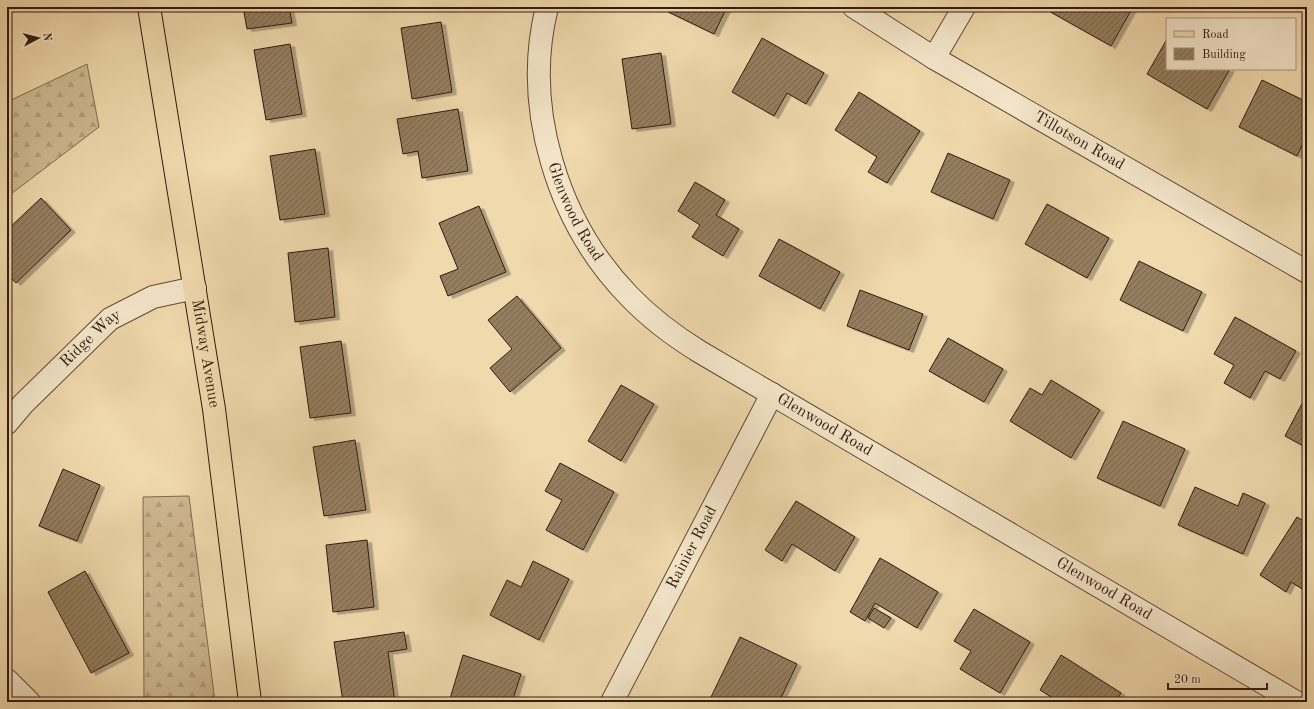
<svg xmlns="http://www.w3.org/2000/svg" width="1314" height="709" font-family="'Old Standard TT',serif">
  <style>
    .forest { fill: url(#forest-firs); stroke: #806a50 }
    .building { fill: url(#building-hatch); stroke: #311b0f; filter: url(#shadow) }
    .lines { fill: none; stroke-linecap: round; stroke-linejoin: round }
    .minor-casing { stroke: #614a36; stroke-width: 24 }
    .major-casing { stroke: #311b0f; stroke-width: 24 }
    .minor { stroke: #f5e6ca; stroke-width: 22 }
    .major { stroke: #f0d9ad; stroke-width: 22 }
    .labels { text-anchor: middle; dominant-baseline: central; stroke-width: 3.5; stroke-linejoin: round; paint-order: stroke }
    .street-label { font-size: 16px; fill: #311b0f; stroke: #f5e6ca }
  </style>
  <defs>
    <pattern id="forest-firs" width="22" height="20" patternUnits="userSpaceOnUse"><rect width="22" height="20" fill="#d0b992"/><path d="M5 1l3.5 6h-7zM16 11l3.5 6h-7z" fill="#b39e7d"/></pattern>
    <pattern id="building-hatch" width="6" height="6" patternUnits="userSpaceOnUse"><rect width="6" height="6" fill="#947e61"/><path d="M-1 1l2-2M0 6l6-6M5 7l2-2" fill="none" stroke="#79664e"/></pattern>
    <filter id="shadow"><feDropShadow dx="4.5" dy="2.5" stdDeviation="0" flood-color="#0004"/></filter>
  </defs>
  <rect width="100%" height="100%" fill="#f0d9ad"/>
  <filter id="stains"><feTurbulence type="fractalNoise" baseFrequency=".005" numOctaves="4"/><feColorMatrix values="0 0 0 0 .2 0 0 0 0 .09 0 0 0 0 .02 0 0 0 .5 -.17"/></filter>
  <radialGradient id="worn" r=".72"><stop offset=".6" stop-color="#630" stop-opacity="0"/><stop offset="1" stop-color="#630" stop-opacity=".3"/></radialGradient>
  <!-- forest -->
  <g class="forest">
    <path d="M 87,64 L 99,127 L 7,197 L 7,102 Z"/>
    <path d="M 189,496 L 215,702 L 144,702 L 143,497 Z"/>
  </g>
  <!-- building -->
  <g class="building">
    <path d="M 243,7 L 289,7 L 292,23 L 247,29 Z"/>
    <path d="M 658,7 L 727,7 L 714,34 Z"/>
    <path d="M 1049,7 L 1133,7 L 1111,46 L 1047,10 Z"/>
    <path d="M 441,22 L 452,92 L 412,99 L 401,28 Z"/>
    <path d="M 762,38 L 824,73 L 806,104 L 787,93 L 774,116 L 732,92 Z"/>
    <path d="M 1167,39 L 1167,69 L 1230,69 L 1207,109 L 1147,74 Z"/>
    <path d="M 290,44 L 302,114 L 266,120 L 254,50 Z"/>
    <path d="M 661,53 L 671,124 L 632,129 L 622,59 Z"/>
    <path d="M 1262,80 L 1307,102 L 1307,135 L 1297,156 L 1239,127 Z"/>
    <path d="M 859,92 L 920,131 L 887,183 L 868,172 L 877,157 L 835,130 Z"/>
    <path d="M 458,109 L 468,171 L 422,178 L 418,151 L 403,154 L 397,119 Z"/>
    <path d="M 315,149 L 325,214 L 280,220 L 270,156 Z"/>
    <path d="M 948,153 L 1010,180 L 993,219 L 931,192 Z"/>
    <path d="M 695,182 L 725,200 L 716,215 L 739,229 L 723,256 L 692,237 L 700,225 L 678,211 Z"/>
    <path d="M 41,198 L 71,230 L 16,283 L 7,274 L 7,230 Z"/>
    <path d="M 1047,204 L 1109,238 L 1087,278 L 1025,244 Z"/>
    <path d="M 479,206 L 506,272 L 448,296 L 440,276 L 458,269 L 439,223 Z"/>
    <path d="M 779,239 L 840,272 L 820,309 L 759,276 Z"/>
    <path d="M 328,248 L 335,317 L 295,322 L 288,253 Z"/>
    <path d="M 1139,261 L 1202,292 L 1183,331 L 1120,300 Z"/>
    <path d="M 860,290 L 923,314 L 909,350 L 847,326 Z"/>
    <path d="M 517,296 L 561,348 L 510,392 L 490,368 L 512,349 L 488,320 Z"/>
    <path d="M 1235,317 L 1296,351 L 1280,379 L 1265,371 L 1250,398 L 1224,383 L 1234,365 L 1214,354 Z"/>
    <path d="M 948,338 L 1003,369 L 984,402 L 929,371 Z"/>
    <path d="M 341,341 L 351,413 L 310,418 L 300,347 Z"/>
    <path d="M 1051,380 L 1100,410 L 1071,458 L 1010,421 L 1030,388 L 1042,395 Z"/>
    <path d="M 621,385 L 654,404 L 621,461 L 588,441 Z"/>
    <path d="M 1307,394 L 1307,448 L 1285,436 Z"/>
    <path d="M 1123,421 L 1185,449 L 1160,506 L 1097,478 Z"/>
    <path d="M 355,440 L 366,510 L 324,516 L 313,447 Z"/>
    <path d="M 560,463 L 614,492 L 583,550 L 546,530 L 562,500 L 545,491 Z"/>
    <path d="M 63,469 L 100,485 L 77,541 L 39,526 Z"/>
    <path d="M 1195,487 L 1238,506 L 1243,493 L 1265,503 L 1243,554 L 1178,525 Z"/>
    <path d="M 796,501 L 855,537 L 835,571 L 792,544 L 782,561 L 765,550 Z"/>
    <path d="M 1297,517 L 1307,523 L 1307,592 L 1291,582 L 1286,592 L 1260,575 Z"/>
    <path d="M 367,540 L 374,607 L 333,612 L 326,545 Z"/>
    <path d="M 880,558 L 938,592 L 917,628 L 875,603 L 865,621 L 850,612 Z"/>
    <path d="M 533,561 L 569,579 L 539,640 L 490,615 L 507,580 L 521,587 Z"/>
    <path d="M 85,571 L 129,653 L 91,673 L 48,592 Z"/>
    <path d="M 874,608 L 891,618 L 884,628 L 868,618 Z"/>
    <path d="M 974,609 L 1030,642 L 1000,693 L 960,669 L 971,651 L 954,641 Z"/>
    <path d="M 404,632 L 407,649 L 388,652 L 395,702 L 343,702 L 334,642 Z"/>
    <path d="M 740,637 L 797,664 L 779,702 L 722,702 L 711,697 Z"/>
    <path d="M 463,655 L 521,674 L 512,702 L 449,702 Z"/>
    <path d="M 1061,655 L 1121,693 L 1115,702 L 1059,702 L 1040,690 Z"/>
  </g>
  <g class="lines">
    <defs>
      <g id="minor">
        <path id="s1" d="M 547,7 C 522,107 557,222 629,296 C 650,318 674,336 700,352 L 1296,702"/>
        <path id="s2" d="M 854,7 L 934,58 L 1307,272"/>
        <path d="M 934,58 L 964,7"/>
        <path id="s3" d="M 7,423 L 23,404 L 110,319 L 153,297 L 195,288"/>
        <path d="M 7,680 L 29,702"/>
        <path id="s4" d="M 612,702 L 772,394"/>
      </g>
      <g id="major">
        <path id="s5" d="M 149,7 L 214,409 L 250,702"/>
      </g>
    </defs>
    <!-- minor casing -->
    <use href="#minor" class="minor-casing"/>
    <!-- major casing -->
    <use href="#major" class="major-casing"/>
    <!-- minor -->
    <use href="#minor" class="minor"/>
    <!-- major -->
    <use href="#major" class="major"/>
  </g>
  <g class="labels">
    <!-- street labels -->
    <g class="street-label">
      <text stroke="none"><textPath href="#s2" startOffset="262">Tillotson Road</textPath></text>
      <text stroke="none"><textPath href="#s1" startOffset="212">Glenwood Road</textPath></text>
      <text stroke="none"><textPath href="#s3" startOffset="119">Ridge Way</textPath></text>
      <text stroke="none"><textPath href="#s5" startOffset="351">Midway Avenue</textPath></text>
      <text stroke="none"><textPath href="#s1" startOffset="548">Glenwood Road</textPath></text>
      <text stroke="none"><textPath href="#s4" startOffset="174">Rainier Road</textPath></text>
      <text stroke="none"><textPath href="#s1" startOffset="872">Glenwood Road</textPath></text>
    </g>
  </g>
  <!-- margin -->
  <rect width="1314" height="709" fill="none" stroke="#f0d9ad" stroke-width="24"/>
  <rect x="8" y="8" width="1298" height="693" fill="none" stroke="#311b0f" stroke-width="2"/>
  <rect x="12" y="12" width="1290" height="685" fill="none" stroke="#311b0f"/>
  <!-- legend -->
  <rect x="1166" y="18" width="130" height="52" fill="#f5e6ca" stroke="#a7957f"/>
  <rect x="1174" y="31" width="20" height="6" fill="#f0d9ad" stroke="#a7957f"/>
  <text x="1202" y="38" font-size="12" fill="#311b0f">Road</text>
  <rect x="1174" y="48" width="20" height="12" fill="url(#building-hatch)" stroke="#a7957f"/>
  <text x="1202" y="58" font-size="12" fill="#311b0f">Building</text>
  <!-- north arrow -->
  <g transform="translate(38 38) rotate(83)" stroke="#f5e6ca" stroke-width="3" paint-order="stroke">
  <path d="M0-3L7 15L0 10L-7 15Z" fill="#311b0f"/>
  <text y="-6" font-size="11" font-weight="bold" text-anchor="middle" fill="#311b0f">N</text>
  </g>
  <!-- scale -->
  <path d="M1168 683v6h99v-6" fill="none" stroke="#311b0f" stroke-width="2"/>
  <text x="1174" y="683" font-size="12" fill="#311b0f" stroke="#f5e6ca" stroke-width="3" paint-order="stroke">20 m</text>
  <rect width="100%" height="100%" filter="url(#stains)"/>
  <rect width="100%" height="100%" fill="url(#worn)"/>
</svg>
